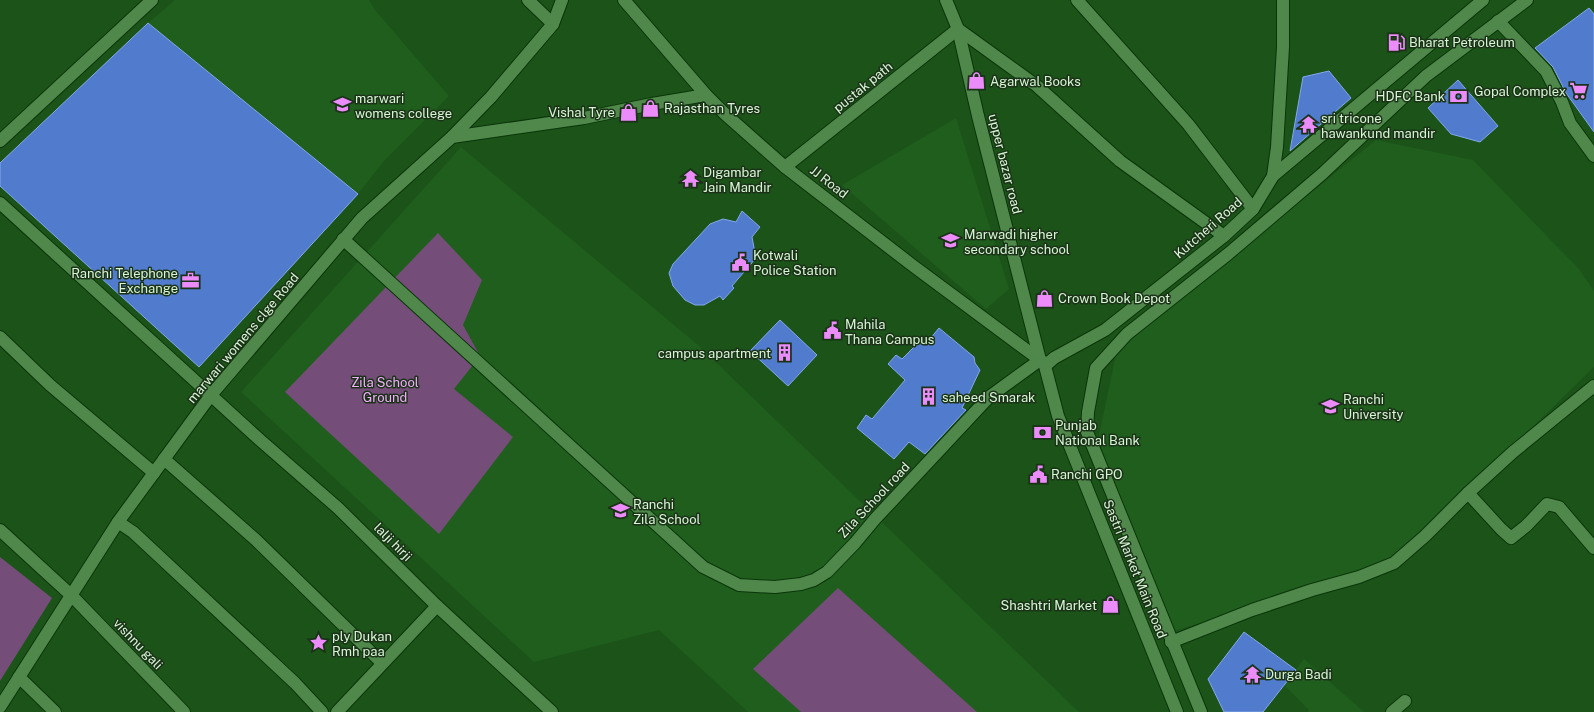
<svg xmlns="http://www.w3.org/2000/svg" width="1594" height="712" font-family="'Public Sans',sans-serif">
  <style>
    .built { fill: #205e1d }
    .green { fill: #744d79 }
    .building { fill: #517bcc; stroke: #84a9ed }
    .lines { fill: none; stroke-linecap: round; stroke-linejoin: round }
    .minor-casing { stroke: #0a3609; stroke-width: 14 }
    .tertiary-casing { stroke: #0a3609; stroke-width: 14 }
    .secondary-casing { stroke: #0a3609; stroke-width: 14 }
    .minor { stroke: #50884c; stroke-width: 12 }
    .tertiary { stroke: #50884c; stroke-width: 12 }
    .secondary { stroke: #50884c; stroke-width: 12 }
    .labels { text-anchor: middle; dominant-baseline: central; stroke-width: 3; stroke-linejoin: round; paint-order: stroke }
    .poi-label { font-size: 13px; fill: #d8f6d5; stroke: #1b3219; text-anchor: start }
    .street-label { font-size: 13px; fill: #d8f6d5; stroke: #1b3219 }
    .park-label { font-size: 13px; fill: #f5b0ff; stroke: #1b3219 }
  </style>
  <rect width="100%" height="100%" fill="#1b5318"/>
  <!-- built -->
  <g class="built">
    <path d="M 175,0 L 369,0 L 375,10 L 449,96 L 384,161 L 358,194 L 148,23 Z"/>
    <path d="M 956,118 L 1009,289 L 986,309 L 842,185 Z"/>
    <path d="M 1376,140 L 1473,160 L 1579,269 L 1594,291 L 1594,367 L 1394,563 L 1174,631 L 1097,445 L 1117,350 Z"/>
    <path d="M 461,147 L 698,345 L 1079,712 L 748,712 L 659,630 L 534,662 L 241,392 Z"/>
    <path d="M 1304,659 L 1364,712 L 1308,712 L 1309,710 L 1284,685 Z"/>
  </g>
  <!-- green -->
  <g class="green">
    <path d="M 438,233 L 482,280 L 463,325 L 480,356 L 454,389 L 513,437 L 439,534 L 285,392 Z"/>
    <path d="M 0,557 L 52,598 L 0,681 Z"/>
    <path d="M 838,588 L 977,712 L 801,712 L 753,669 Z"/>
  </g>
  <!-- building -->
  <g class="building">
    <path d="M 1589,8 L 1594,14 L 1594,132 L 1566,93 L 1553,67 L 1535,48 Z"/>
    <path d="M 148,23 L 358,194 L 199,367 L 0,186 L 0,163 Z"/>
    <path d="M 1329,71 L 1351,98 L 1290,151 L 1303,77 Z"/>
    <path d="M 1458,80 L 1498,126 L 1480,142 L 1451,134 L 1428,108 Z"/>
    <path d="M 742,211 L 760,227 L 752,237 L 756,258 L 732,286 L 734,288 L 723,300 L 720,296 L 704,305 L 695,305 L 685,300 L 673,286 L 669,273 L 673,264 L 710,224 L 723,219 L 736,222 Z"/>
    <path d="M 780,320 L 817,355 L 788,386 L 750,351 Z"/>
    <path d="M 939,328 L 974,357 L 975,363 L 980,370 L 962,408 L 966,410 L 925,454 L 909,442 L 894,459 L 857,428 L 866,415 L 872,419 L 905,380 L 888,364 L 896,355 L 902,359 L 920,341 L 925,345 Z"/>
    <path d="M 1244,632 L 1296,670 L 1263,712 L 1224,712 L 1208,679 Z"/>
  </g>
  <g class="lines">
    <defs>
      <g id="minor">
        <path d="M 528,0 L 553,24"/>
        <path d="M 1077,0 L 1188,124 L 1253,209"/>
        <path d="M 1498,21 L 1546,71 L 1562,102 L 1570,123 L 1594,156"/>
        <path d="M 452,137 L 584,118 L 652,104 L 706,95"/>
        <path d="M 0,141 L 152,0"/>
        <path d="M 785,167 L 958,29 L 1037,86 L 1120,161 L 1224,236"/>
        <path d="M 1273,176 L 1277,147 L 1283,47 L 1283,0"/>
        <path d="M 0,203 L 260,440 L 338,508 L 437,606 L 552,712"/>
        <path d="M 343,239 L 703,567 L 739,585 L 775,587 L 801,584 L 814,580 L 827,572 L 855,543 L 875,519 L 989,397 L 1040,360 L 912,265 L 785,167 L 725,114 L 706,95 L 624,0"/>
        <path d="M 0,337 L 50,385 L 154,473"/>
        <path d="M 164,459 L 256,540 L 382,663"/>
        <path d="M 1468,493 L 1501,529 L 1511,538 L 1526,526 L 1547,504 L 1559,507 L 1594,548"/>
        <path d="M 118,522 L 133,532 L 295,683 L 322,712"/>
        <path d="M 0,530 L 72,596 L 184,712"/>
        <path d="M 1171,642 L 1252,610 L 1312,590 L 1359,577 L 1394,563 L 1425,536 L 1468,493 L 1513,452 L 1594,386"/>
        <path d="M 19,677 L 55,712"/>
        <path d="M 337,712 L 437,606"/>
        <path d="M 1392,712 L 1405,701"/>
      </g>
      <g id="tertiary">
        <path d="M 946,0 L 958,29 L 978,116 L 1040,360 L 1047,364"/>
        <path d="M 0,707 L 118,522 L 211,395 L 362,218 L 452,137 L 491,97 L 553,24 L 562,0"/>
      </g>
      <g id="secondary">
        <path d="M 1177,712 L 1074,456 L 1058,416 L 1045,366 L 1054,358 L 1105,330 L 1224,236 L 1253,209 L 1273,176 L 1483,0"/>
        <path d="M 1201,712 L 1087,432 L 1088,412 L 1096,368 L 1127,334 L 1228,254 L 1322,174 L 1426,76 L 1527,0"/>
      </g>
    </defs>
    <!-- minor casing -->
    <use href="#minor" class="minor-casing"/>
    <!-- tertiary casing -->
    <use href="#tertiary" class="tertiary-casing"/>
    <!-- secondary casing -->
    <use href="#secondary" class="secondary-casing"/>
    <!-- minor -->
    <use href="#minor" class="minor"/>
    <!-- tertiary -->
    <use href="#tertiary" class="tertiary"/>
    <!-- secondary -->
    <use href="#secondary" class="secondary"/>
  </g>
  <!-- icons -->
  <defs>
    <symbol id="fuel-bare" viewBox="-9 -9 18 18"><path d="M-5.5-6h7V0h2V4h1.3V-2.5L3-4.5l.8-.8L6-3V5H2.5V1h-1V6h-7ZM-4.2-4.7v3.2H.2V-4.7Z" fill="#ec8cfa" stroke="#1b3219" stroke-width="2.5" paint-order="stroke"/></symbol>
    <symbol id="shop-bare" viewBox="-9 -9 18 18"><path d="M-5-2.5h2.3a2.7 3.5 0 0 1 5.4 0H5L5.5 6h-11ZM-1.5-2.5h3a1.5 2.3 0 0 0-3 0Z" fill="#ec8cfa" stroke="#1b3219" stroke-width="2.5" paint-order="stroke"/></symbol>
    <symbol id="supermarket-bare" viewBox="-9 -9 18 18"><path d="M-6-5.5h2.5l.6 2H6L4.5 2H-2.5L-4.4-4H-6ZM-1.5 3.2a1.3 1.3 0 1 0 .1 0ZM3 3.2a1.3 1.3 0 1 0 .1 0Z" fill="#ec8cfa" stroke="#1b3219" stroke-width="2.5" paint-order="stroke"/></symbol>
    <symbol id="bank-bare" viewBox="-9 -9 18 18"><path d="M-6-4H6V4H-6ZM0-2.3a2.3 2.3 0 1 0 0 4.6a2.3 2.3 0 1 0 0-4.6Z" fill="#ec8cfa" stroke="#1b3219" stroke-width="2.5" paint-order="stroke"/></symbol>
    <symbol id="university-bare" viewBox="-9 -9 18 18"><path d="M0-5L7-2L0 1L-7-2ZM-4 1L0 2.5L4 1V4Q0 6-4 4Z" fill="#ec8cfa" stroke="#1b3219" stroke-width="2.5" paint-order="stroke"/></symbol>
    <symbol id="temple-bare" viewBox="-9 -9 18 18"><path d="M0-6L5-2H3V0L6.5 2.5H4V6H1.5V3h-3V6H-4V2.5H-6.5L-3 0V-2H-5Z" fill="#ec8cfa" stroke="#1b3219" stroke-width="2.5" paint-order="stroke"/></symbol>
    <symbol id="school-bare" viewBox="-9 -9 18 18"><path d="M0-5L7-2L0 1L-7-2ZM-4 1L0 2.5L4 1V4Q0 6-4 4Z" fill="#ec8cfa" stroke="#1b3219" stroke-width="2.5" paint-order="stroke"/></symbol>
    <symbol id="civic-bare" viewBox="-9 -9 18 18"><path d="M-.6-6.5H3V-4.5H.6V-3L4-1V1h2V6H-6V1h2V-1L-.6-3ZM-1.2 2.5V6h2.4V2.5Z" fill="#ec8cfa" stroke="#1b3219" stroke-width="2.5" paint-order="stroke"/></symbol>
    <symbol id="office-bare" viewBox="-9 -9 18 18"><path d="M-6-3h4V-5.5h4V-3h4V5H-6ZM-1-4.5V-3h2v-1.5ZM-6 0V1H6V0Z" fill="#ec8cfa" stroke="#1b3219" stroke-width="2.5" paint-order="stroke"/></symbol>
    <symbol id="building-bare" viewBox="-9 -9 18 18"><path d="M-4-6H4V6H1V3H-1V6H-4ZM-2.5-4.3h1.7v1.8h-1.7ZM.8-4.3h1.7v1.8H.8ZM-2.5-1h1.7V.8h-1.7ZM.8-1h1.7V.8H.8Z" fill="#ec8cfa" stroke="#1b3219" stroke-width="2.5" paint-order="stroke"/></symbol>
    <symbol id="sight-bare" viewBox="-9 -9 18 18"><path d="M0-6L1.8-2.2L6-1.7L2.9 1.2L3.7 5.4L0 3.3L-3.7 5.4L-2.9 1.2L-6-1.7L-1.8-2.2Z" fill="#ec8cfa" stroke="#1b3219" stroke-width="2.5" paint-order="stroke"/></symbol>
  </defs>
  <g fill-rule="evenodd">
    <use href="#fuel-bare" x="1384" y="30" width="25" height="25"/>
    <use href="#shop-bare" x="964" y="68" width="25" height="25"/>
    <use href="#supermarket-bare" x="1566" y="78" width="25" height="25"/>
    <use href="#bank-bare" x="1446" y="84" width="25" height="25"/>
    <use href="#university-bare" x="330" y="92" width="25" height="25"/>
    <use href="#shop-bare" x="638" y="96" width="25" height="25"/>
    <use href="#shop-bare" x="616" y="100" width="25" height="25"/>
    <use href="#temple-bare" x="1296" y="112" width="25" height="25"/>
    <use href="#temple-bare" x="678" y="166" width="25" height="25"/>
    <use href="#school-bare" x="938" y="228" width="25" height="25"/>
    <use href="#civic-bare" x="728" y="250" width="25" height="25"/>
    <use href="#office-bare" x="178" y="268" width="25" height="25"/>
    <use href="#shop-bare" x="1032" y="286" width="25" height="25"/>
    <use href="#civic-bare" x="820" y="318" width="25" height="25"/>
    <use href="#building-bare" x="772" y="340" width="25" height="25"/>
    <use href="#building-bare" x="916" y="384" width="25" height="25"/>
    <use href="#university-bare" x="1318" y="394" width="25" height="25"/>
    <use href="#bank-bare" x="1030" y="420" width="25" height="25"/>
    <use href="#civic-bare" x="1026" y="462" width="25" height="25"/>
    <use href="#school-bare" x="608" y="498" width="25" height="25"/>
    <use href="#shop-bare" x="1098" y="592" width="25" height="25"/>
    <use href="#sight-bare" x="306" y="630" width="25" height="25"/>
    <use href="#temple-bare" x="1240" y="662" width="25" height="25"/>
  </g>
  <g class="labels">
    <!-- poi labels -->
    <g class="poi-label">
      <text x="1409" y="42">Bharat Petroleum</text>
      <text x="990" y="81">Agarwal Books</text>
      <text x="1566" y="91" text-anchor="end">Gopal Complex</text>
      <text x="1445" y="96" text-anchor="end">HDFC Bank</text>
      <text x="355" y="98">marwari<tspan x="355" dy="15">womens college</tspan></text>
      <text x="664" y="108">Rajasthan Tyres</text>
      <text x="615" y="112" text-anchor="end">Vishal Tyre</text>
      <text x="1321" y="118">sri tricone<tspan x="1321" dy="15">hawankund mandir</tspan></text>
      <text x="703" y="172">Digambar<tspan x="703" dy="15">Jain Mandir</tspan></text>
      <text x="964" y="234">Marwadi higher<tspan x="964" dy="15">secondary school</tspan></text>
      <text x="753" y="255">Kotwali<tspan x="753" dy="15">Police Station</tspan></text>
      <text x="178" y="273" text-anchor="end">Ranchi Telephone<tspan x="178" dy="15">Exchange</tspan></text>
      <text x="1058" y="298">Crown Book Depot</text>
      <text x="845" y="324">Mahila<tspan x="845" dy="15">Thana Campus</tspan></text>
      <text x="771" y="353" text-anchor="end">campus apartment</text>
      <text x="942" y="397">saheed Smarak</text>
      <text x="1343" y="399">Ranchi<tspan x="1343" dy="15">University</tspan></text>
      <text x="1055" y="425">Punjab<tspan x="1055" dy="15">National Bank</tspan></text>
      <text x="1051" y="474">Ranchi GPO</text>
      <text x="633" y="504">Ranchi<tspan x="633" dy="15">Zila School</tspan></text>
      <text x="1097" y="605" text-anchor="end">Shashtri Market</text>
      <text x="332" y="636">ply Dukan<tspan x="332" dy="15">Rmh paa</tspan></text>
      <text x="1265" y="674">Durga Badi</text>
    </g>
    <!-- street labels -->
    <g class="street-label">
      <text transform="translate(863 87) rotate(-39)">pustak path</text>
      <text transform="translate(1005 164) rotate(76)">upper bazar road</text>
      <text transform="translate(829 182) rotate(38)">JJ Road</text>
      <text transform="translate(1208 228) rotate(-41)">Kutcheri Road</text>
      <text transform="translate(243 338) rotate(-50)">marwari womens clge Road</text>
      <text transform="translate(874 500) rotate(-47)">Zila School road</text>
      <text transform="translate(393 542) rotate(45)">lalji hirji</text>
      <text transform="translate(1135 569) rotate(68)">Sastri Market Main Road</text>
      <text transform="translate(138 644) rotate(46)">vishnu gali</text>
    </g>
    <!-- park labels -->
    <g class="park-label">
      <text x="385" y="382">Zila School<tspan x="385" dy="15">Ground</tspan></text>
    </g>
  </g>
</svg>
